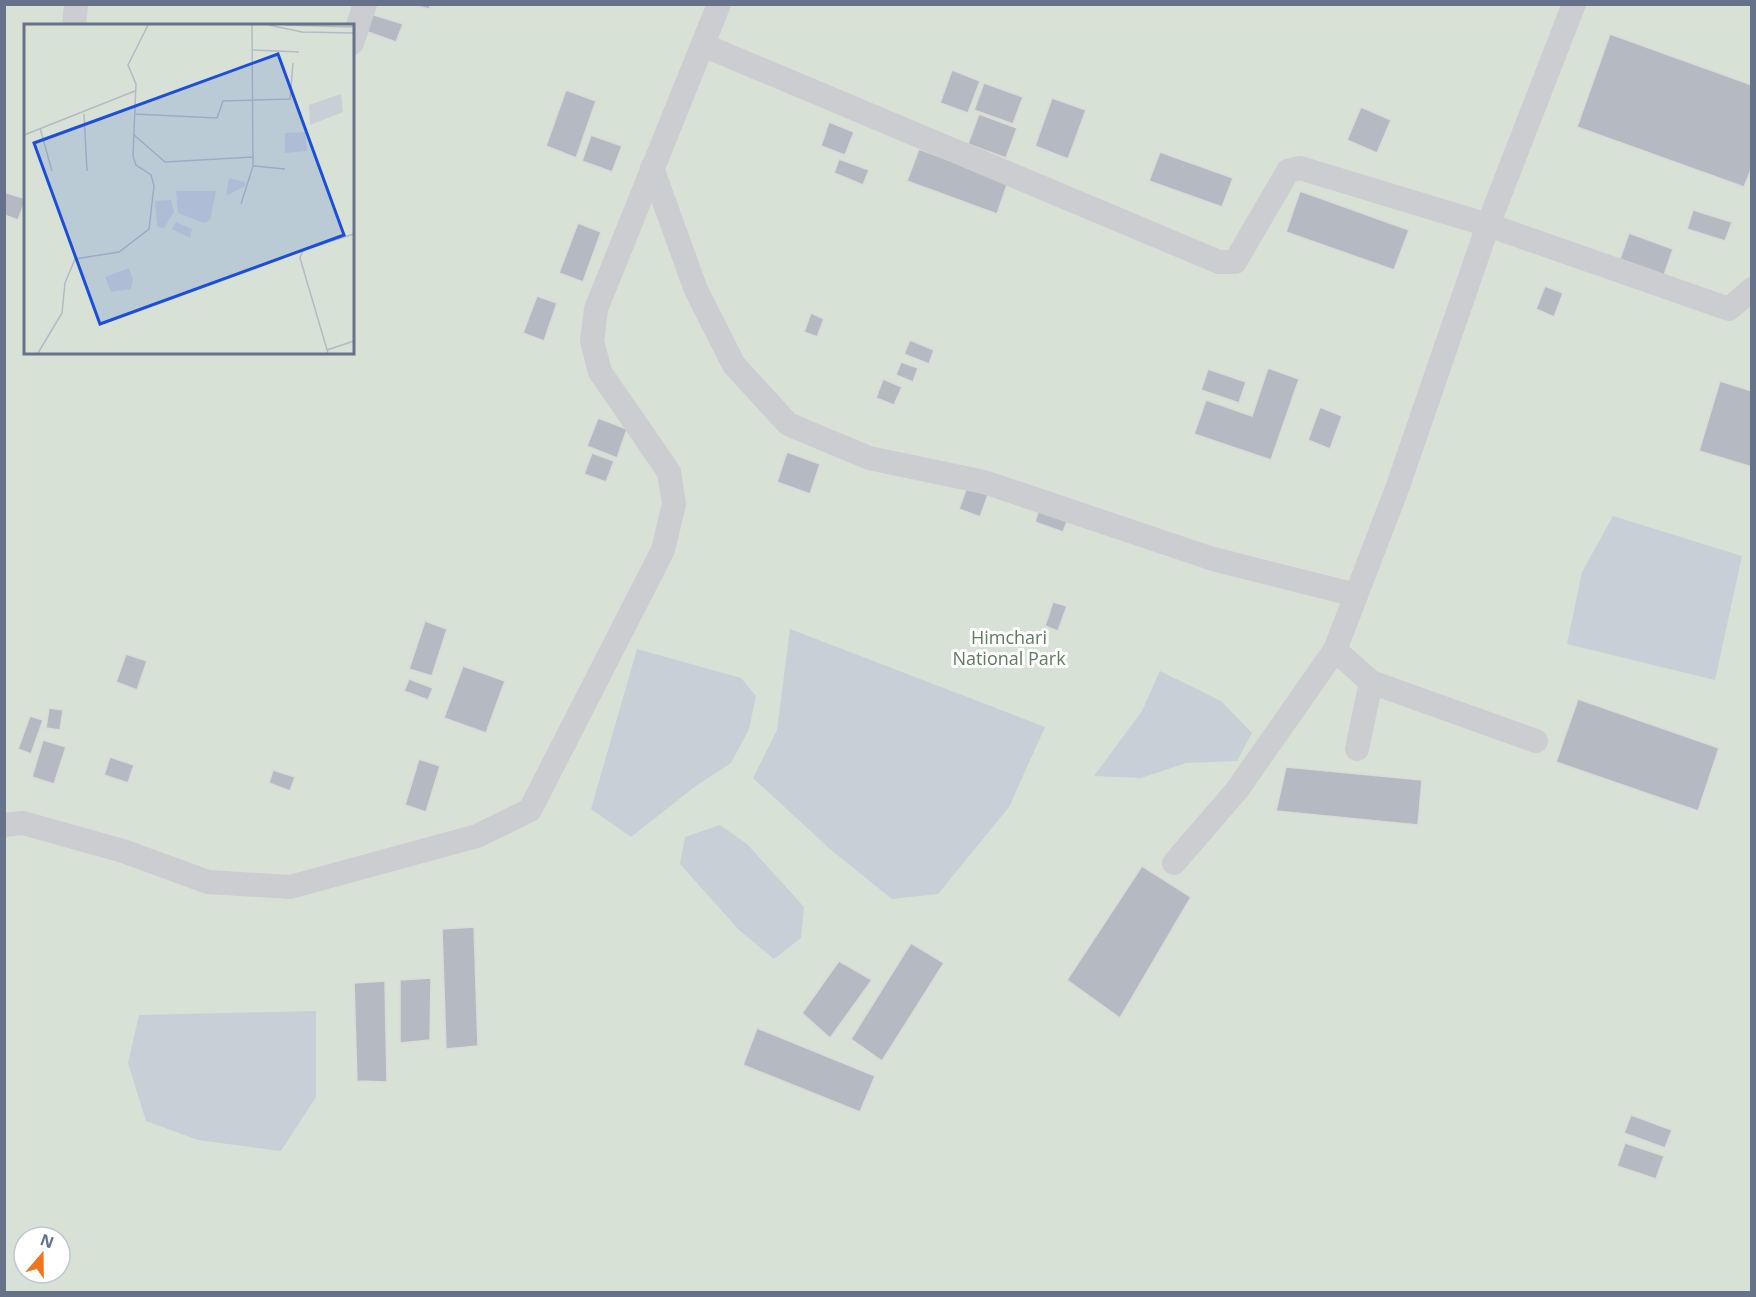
<svg xmlns="http://www.w3.org/2000/svg" width="1756" height="1297" font-family="'Open Sans',sans-serif">
  <style>
    .green { fill: #d8e1d6; fill-rule: evenodd }
    .water { fill: #c8cfd6 }
    .building { fill: #b5bac2; stroke: #dadad8; stroke-width: 1.5 }
    .lines { fill: none; stroke-linecap: round; stroke-linejoin: round }
    .street { stroke: #cbcdd1; stroke-width: 24 }
    .labels { text-anchor: middle; dominant-baseline: central; stroke-width: 6; stroke-linejoin: round; paint-order: stroke }
    .park-label { font-size: 18px; fill: #617a61; stroke: #fff }
    .inset-road { fill: none; stroke: #b4bac4; stroke-width: 1.5 }
    .view { fill: #1d4ed8; fill-opacity: 0.15; stroke: #1d4ed8; stroke-width: 3 }
    .inset-edge { fill: none; stroke: #657289; stroke-width: 3 }
  </style>
  <rect width="100%" height="100%" fill="#f8f8f5"/>
  <!-- green -->
  <path class="green" d="M 5,5 L 1751,5 L 1751,1292 L 5,1292 ZM 26,26 L 352,26 L 352,352 L 26,352 ZM 24,1237 L 60,1237 L 60,1273 L 24,1273 Z"/>
  <!-- water -->
  <g class="water">
    <path d="M 1613,516 L 1742,556 L 1715,680 L 1567,644 L 1582,572 Z"/>
    <path d="M 790,629 L 1045,727 L 1009,807 L 938,894 L 892,899 L 831,850 L 753,778 L 777,730 Z"/>
    <path d="M 637,649 L 741,678 L 756,696 L 749,729 L 731,763 L 697,785 L 631,837 L 591,809 Z"/>
    <path d="M 1160,671 L 1221,701 L 1252,733 L 1237,761 L 1186,763 L 1141,778 L 1094,776 L 1142,711 Z"/>
    <path d="M 720,825 L 747,844 L 804,907 L 801,938 L 774,959 L 739,930 L 680,864 L 685,837 Z"/>
    <path d="M 316,1011 L 316,1097 L 281,1151 L 198,1140 L 146,1121 L 128,1063 L 139,1015 Z"/>
  </g>
  <!-- building -->
  <g class="building">
    <path d="M 409,4 L 431,4 L 429,9 Z"/>
    <path d="M 371,14 L 403,24 L 396,42 L 365,31 Z"/>
    <path d="M 1610,34 L 1752,85 L 1752,167 L 1744,187 L 1577,127 Z"/>
    <path d="M 952,70 L 980,81 L 968,113 L 940,103 Z"/>
    <path d="M 984,83 L 1023,97 L 1013,124 L 974,110 Z"/>
    <path d="M 566,90 L 596,101 L 576,158 L 546,146 Z"/>
    <path d="M 1052,98 L 1086,110 L 1068,159 L 1035,146 Z"/>
    <path d="M 1361,107 L 1391,120 L 1377,153 L 1347,140 Z"/>
    <path d="M 979,114 L 1017,128 L 1006,158 L 968,144 Z"/>
    <path d="M 829,122 L 854,132 L 845,155 L 821,146 Z"/>
    <path d="M 591,135 L 622,146 L 612,172 L 582,161 Z"/>
    <path d="M 919,149 L 1008,182 L 997,214 L 907,181 Z"/>
    <path d="M 1160,152 L 1233,178 L 1222,207 L 1149,181 Z"/>
    <path d="M 839,159 L 869,170 L 863,185 L 834,173 Z"/>
    <path d="M 1300,191 L 1409,230 L 1394,270 L 1286,232 Z"/>
    <path d="M 4,192 L 26,199 L 18,220 L 4,215 Z"/>
    <path d="M 1693,210 L 1732,222 L 1725,241 L 1687,229 Z"/>
    <path d="M 578,223 L 601,232 L 583,282 L 559,273 Z"/>
    <path d="M 1629,233 L 1673,249 L 1664,275 L 1620,259 Z"/>
    <path d="M 1545,286 L 1563,293 L 1554,317 L 1536,309 Z"/>
    <path d="M 537,296 L 557,303 L 544,341 L 523,333 Z"/>
    <path d="M 811,313 L 824,319 L 817,337 L 804,332 Z"/>
    <path d="M 910,340 L 934,350 L 929,364 L 904,354 Z"/>
    <path d="M 901,362 L 918,368 L 913,382 L 896,375 Z"/>
    <path d="M 1268,368 L 1299,379 L 1271,460 L 1194,434 L 1206,400 L 1252,416 Z"/>
    <path d="M 1208,369 L 1246,382 L 1239,403 L 1201,390 Z"/>
    <path d="M 883,379 L 902,387 L 894,405 L 876,398 Z"/>
    <path d="M 1720,381 L 1752,391 L 1752,467 L 1699,451 Z"/>
    <path d="M 1320,407 L 1342,416 L 1330,449 L 1308,440 Z"/>
    <path d="M 598,418 L 627,429 L 617,458 L 587,446 Z"/>
    <path d="M 787,452 L 820,464 L 810,494 L 777,482 Z"/>
    <path d="M 592,453 L 614,461 L 606,482 L 584,474 Z"/>
    <path d="M 967,487 L 988,495 L 980,517 L 959,509 Z"/>
    <path d="M 1039,509 L 1068,519 L 1063,532 L 1035,522 Z"/>
    <path d="M 1053,602 L 1067,606 L 1058,631 L 1045,626 Z"/>
    <path d="M 425,621 L 447,629 L 432,676 L 409,669 Z"/>
    <path d="M 126,654 L 147,661 L 137,690 L 116,682 Z"/>
    <path d="M 463,666 L 505,681 L 486,733 L 444,718 Z"/>
    <path d="M 409,679 L 433,688 L 428,700 L 404,691 Z"/>
    <path d="M 1578,699 L 1719,748 L 1698,811 L 1556,762 Z"/>
    <path d="M 49,708 L 63,710 L 60,730 L 46,728 Z"/>
    <path d="M 30,716 L 43,720 L 31,754 L 18,749 Z"/>
    <path d="M 43,740 L 66,747 L 54,784 L 32,777 Z"/>
    <path d="M 110,757 L 134,765 L 128,783 L 104,775 Z"/>
    <path d="M 419,759 L 440,766 L 426,812 L 405,805 Z"/>
    <path d="M 1286,767 L 1422,780 L 1418,825 L 1276,811 Z"/>
    <path d="M 273,770 L 295,777 L 290,791 L 269,783 Z"/>
    <path d="M 1142,866 L 1191,897 L 1120,1018 L 1067,980 Z"/>
    <path d="M 474,927 L 478,1046 L 446,1049 L 442,929 Z"/>
    <path d="M 911,943 L 944,963 L 882,1061 L 851,1039 Z"/>
    <path d="M 839,961 L 872,980 L 830,1038 L 802,1013 Z"/>
    <path d="M 431,978 L 430,1040 L 400,1043 L 400,980 Z"/>
    <path d="M 385,981 L 387,1082 L 357,1081 L 354,983 Z"/>
    <path d="M 757,1028 L 875,1076 L 860,1112 L 743,1065 Z"/>
    <path d="M 1631,1115 L 1672,1130 L 1665,1148 L 1624,1133 Z"/>
    <path d="M 1625,1143 L 1664,1156 L 1656,1179 L 1617,1166 Z"/>
  </g>
  <g class="lines">
    <!-- street -->
    <g class="street">
      <path d="M 74,26 L 76,4"/>
      <path d="M 352,43 L 365,4"/>
      <path d="M 703,45 L 1219,262 L 1235,262 L 1288,171 L 1300,168 L 1488,225 L 1729,309 L 1752,289"/>
      <path d="M 652,168 L 696,290 L 734,365 L 788,424 L 869,458 L 984,482 L 1213,559 L 1356,595"/>
      <path d="M 1335,650 L 1371,682 L 1536,741"/>
      <path d="M 1357,749 L 1371,682"/>
      <path d="M 4,825 L 23,823 L 123,851 L 208,882 L 290,887 L 477,836 L 530,810 L 663,550 L 674,504 L 669,472 L 600,372 L 592,341 L 596,309 L 719,4"/>
      <path d="M 1174,863 L 1237,790 L 1335,650 L 1398,486 L 1488,225 L 1574,4"/>
    </g>
  </g>
  <g class="labels">
    <!-- park labels -->
    <g class="park-label">
      <text x="1009" y="637">Himchari<tspan x="1009" dy="21">National Park</tspan></text>
    </g>
  </g>
  <!-- overview -->
  <g transform="translate(24 24)">
    <rect width="330" height="330" fill="#f8f8f5"/>
    <path d="M 0,1 L 330,1 L 330,329 L 0,329 Z" fill="#d8e1d6"/>
    <path d="M 317,70 L 319,88 L 286,101 L 285,81 ZM 281,108 L 283,127 L 261,129 L 261,109 ZM 205,154 L 221,158 L 221,162 L 202,172 ZM 152,167 L 192,167 L 186,196 L 180,199 L 154,189 ZM 147,176 L 150,188 L 140,204 L 133,202 L 131,177 ZM 152,198 L 168,205 L 166,214 L 148,205 ZM 105,244 L 109,256 L 107,265 L 87,268 L 81,253 Z" fill="#c8cfd6"/>
    <path class="inset-road" d="M 245,1 L 278,8 L 330,9M 261,1 L 330,3M 229,26 L 275,28M 60,90 L 63,147M 110,90 L 193,94 L 199,77 L 266,75 L 269,39M 16,104 L 28,147M 109,110 L 141,138 L 229,133M 0,111 L 111,67M 229,142 L 261,145M 217,180 L 229,142 L 228,1M 303,326 L 330,317M 14,329 L 38,289 L 41,259 L 51,235 L 95,228 L 125,205 L 130,162 L 127,151 L 112,141 L 109,132 L 112,60 L 104,41 L 124,1M 304,329 L 276,234 L 279,226 L 330,210"/>
    <path class="view" d="M 254,30 L 320,211 L 76,300 L 10,119 Z"/>
    <rect width="330" height="330" class="inset-edge"/>
  </g>
  <!-- border -->
  <rect width="1756" height="1297" fill="none" stroke="#657289" stroke-width="12"/>
  <!-- north arrow -->
  <g transform="translate(42 1255) rotate(20)"><circle r="28" fill="#ffffff" stroke="#c1c7d0" stroke-width="1.5"/>
  <path d="M0-4.5L10 22L0 15L-10 22Z" fill="#ef751e"/>
  <text y="-9" font-size="16" font-weight="bold" text-anchor="middle" fill="#657289">N</text>
  </g>
</svg>
